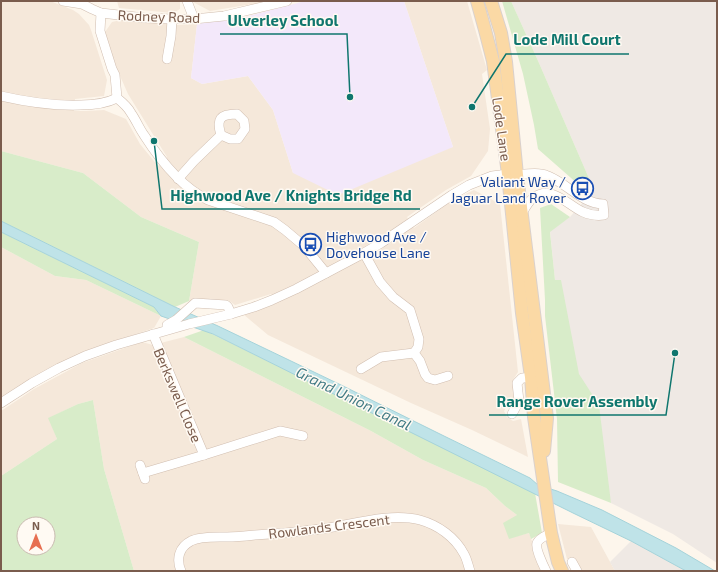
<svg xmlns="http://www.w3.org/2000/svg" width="718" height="572" font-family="'Exo 2',sans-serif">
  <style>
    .residential { fill: #f5e8da }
    .industrial { fill: #efe9e4 }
    .education { fill: #f3e8fa }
    .green { fill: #d8ecc9; fill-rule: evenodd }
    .water { fill: #bfe3e8; stroke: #a5d3da }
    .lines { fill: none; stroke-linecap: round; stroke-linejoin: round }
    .minor-casing { stroke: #d1beb0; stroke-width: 10 }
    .major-casing { stroke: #dad1cd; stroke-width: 14 }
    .minor { stroke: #fff; stroke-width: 9 }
    .major { stroke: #fbd9a5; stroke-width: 12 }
    .labels { text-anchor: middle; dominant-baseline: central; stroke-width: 3; stroke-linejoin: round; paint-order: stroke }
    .street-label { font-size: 14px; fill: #7a5c4d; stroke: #fffaf3 }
    .transit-label { font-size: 14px; fill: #164399; stroke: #fffaf3; text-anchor: end }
    .water-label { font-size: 15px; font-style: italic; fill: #437c86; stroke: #fffaf3 }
    .leader { fill: none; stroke: #0f766e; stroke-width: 1.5 }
    .callout-dot { fill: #0f766e; stroke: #fffaf3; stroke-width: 1.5 }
    .callout-label { font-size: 15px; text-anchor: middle; font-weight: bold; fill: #0f766e; stroke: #fffaf3; stroke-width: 3; stroke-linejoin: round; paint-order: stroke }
  </style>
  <rect width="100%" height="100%" fill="#fdf6ec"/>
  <!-- residential -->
  <g class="residential">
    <path d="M 1,1 L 50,1 L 73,10 L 79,14 L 89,25 L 91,30 L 107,80 L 104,96 L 75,99 L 74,111 L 86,111 L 104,110 L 126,119 L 140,144 L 158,166 L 167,157 L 128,94 L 117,69 L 105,32 L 112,22 L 121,20 L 177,25 L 197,24 L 191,78 L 202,84 L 248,76 L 273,110 L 293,173 L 453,147 L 404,1 L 467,1 L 487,70 L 482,74 L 490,129 L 488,151 L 471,176 L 446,190 L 407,217 L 414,228 L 453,200 L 474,190 L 500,204 L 518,372 L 513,380 L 516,401 L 508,405 L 504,411 L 507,417 L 513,421 L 521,419 L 528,457 L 472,430 L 411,403 L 268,335 L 243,314 L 276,301 L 271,294 L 235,305 L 228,300 L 189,301 L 199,242 L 141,217 L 83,173 L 1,151 Z"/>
    <path d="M 117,1 L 180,1 L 180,9 L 173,13 L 119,8 Z"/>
    <path d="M 193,1 L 272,1 L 210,11 L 193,2 Z"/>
    <path d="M 1,247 L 55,276 L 86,280 L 161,316 L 154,328 L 113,342 L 1,398 L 1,289 L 2,282 L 1,279 Z"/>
    <path d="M 184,337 L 371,431 L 423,460 L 486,488 L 505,506 L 517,515 L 509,538 L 529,533 L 543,571 L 134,571 L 104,469 L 93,400 L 78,404 L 49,418 L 57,439 L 1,476 L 1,411 L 34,389 L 82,363 L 142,342 L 153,345 Z"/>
    <path d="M 558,524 L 591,527 L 615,571 L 580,571 L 573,559 L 567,559 Z"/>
  </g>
  <!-- industrial -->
  <g class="industrial">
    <path d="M 511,1 L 717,1 L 717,563 L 673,534 L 611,503 L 555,280 L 550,231 L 570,217 L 594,190 L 539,63 Z"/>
    <path d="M 631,541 L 686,571 L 615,571 L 610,562 Z"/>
  </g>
  <!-- education -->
  <path class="education" d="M 305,1 L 404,1 L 453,147 L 338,195 L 293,173 L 273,110 L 248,76 L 202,84 L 191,78 L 197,24 L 245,17 Z"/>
  <!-- green -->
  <g class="green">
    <path d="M 502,1 L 511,1 L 539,63 L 591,183 L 579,185 L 538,149 L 534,125 L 523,74 Z"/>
    <path d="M 1,151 L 83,173 L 141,217 L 199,242 L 189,301 L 175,307 L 1,221 Z"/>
    <path d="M 551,204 L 570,217 L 550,232 L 555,280 L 561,280 L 579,374 L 599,405 L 611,503 L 558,482 L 557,419 L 545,316 L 545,300 L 540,208 Z"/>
    <path d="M 1,232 L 154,307 L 161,316 L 86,280 L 55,276 L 1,247 Z"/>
    <path d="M 204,330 L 535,493 L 542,533 L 531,539 L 529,533 L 509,539 L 503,523 L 517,515 L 505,506 L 486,488 L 423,460 L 371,431 L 184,337 Z"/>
    <path d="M 93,400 L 104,469 L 134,571 L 1,571 L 1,476 L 57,439 L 48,418 L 78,404 ZM 24,524 L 48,524 L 48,548 L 24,548 Z"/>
  </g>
  <!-- water -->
  <path class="water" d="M 1,221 L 175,307 L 218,326 L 341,385 L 444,436 L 530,478 L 538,485 L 557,491 L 602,510 L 676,548 L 715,571 L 686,571 L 631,541 L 573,513 L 213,334 L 161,316 L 154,307 L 1,232 Z"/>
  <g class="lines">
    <defs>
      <g id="minor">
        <path d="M 63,1 L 82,4 L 92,9 L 101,13 L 145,18 L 172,19 L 194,19 L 224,16 L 287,1"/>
        <path d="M 187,1 L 194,19"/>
        <path d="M 101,13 L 100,31 L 112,69 L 115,75 L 117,98 C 122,102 128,107 131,113 C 136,120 139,128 144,135 C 160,160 181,187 208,200 L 274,222 L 285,230 L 304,246 L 326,273"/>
        <path d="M 167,59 L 171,36 L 172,19"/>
        <path d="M 1,96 C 27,102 53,106 81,105 C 93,105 105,104 117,98"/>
        <path d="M 517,175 C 527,174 539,172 548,176 C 568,184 581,203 603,204 L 604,215 C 597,216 590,215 583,212 C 567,205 552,184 533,198 C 529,201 525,208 522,213"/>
        <path d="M 178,179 L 194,161 L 221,135 C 216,119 220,114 237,114 L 244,121 L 245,129 L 238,139 L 230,139 L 221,135"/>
        <path d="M 364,253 L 380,282 L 393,297 L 410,310 L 419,339 L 418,347 L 414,353 L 420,361 L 425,374 L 428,378 L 435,380 L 448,376"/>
        <path d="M 167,328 L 167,325 L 176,320 L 195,303 L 226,305 L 228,307 L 231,314"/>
        <path d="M 153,334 L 204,455"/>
        <path d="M 361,369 L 381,357 L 414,353"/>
        <path d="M 1,403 L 32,383 L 59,368 L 85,356 L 116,345 L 189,324 L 231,314 L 254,307 L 272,300 L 296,289 L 364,253 L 381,243 L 452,195 L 469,185 L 492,176 L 508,174"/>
        <path d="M 512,414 L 519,401 L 517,383 L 522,378 L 537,377"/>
        <path d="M 140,465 L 145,479"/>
        <path d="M 143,473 L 204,455 L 280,431 L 303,436"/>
        <path d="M 572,562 L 577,571"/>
        <path d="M 181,571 C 176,559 179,547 191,541 C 200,536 217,537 227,537 C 237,537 246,536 255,535 C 277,534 299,532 321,529 C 351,525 390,512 420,520 C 438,525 455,537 464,554 C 467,559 468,565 470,571"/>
        <path d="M 546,571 C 543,565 535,548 537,543 C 539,538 547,535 551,533"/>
      </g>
      <g id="major">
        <path d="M 477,1 L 485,30 L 493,61 L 508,174 L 522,313 L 531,377 L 534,417 L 551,533 L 558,562 L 562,571"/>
        <path d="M 491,1 L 501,33 L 506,62 L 517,175 L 547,418 L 544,451"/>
      </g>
    </defs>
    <!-- minor casing -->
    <use href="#minor" class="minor-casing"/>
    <!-- major casing -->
    <use href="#major" class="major-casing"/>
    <!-- minor -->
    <use href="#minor" class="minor"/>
    <!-- major -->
    <use href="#major" class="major"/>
  </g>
  <!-- icons -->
  <defs>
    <symbol id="bus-ring" viewBox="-11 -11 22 22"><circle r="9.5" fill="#fffaf3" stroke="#1a4fb4" stroke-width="1.5"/><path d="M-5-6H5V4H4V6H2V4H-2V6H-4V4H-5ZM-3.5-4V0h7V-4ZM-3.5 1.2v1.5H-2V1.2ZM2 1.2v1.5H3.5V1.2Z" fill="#1a4fb4"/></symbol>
  </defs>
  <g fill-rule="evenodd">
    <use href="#bus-ring" x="570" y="176" width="25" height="25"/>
    <use href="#bus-ring" x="298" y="232" width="25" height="25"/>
  </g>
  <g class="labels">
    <!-- street labels -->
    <g class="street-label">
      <text transform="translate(159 16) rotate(2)">Rodney Road</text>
      <text transform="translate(502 129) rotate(82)">Lode Lane</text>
      <text transform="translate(178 395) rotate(67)">Berkswell Close</text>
      <text transform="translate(329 526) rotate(-7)">Rowlands Crescent</text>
    </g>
    <!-- transit labels -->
    <g class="transit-label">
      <text x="566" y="181">Valiant Way /<tspan x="566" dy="16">Jaguar Land Rover</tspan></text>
      <text x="326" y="236" text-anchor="start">Highwood Ave /<tspan x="326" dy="16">Dovehouse Lane</tspan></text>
    </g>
    <!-- water labels -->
    <g class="water-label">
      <text transform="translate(354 398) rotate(26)">Grand Union Canal</text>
    </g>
  </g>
  <!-- callouts -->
  <path class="leader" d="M350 97L347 34H220M472 107L506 54H629M154 141L162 209H420M675 353L666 415H489"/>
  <g class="callout-dot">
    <circle cx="350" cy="97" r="4"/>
    <circle cx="472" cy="107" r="4"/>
    <circle cx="154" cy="141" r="4"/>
    <circle cx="675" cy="353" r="4"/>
  </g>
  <g class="callout-label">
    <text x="283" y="26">Ulverley School</text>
    <text x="567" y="45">Lode Mill Court</text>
    <text x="291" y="201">Highwood Ave / Knights Bridge Rd</text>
    <text x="577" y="407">Range Rover Assembly</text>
  </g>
  <!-- border -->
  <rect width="718" height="572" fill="none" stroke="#7a5c4d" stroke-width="4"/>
  <!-- north arrow -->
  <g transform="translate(36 536)"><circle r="19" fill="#fffaf3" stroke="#cabbb1"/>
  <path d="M0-3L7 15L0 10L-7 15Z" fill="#e76f51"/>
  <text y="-6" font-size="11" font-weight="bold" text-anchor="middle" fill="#7a5c4d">N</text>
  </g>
</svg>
